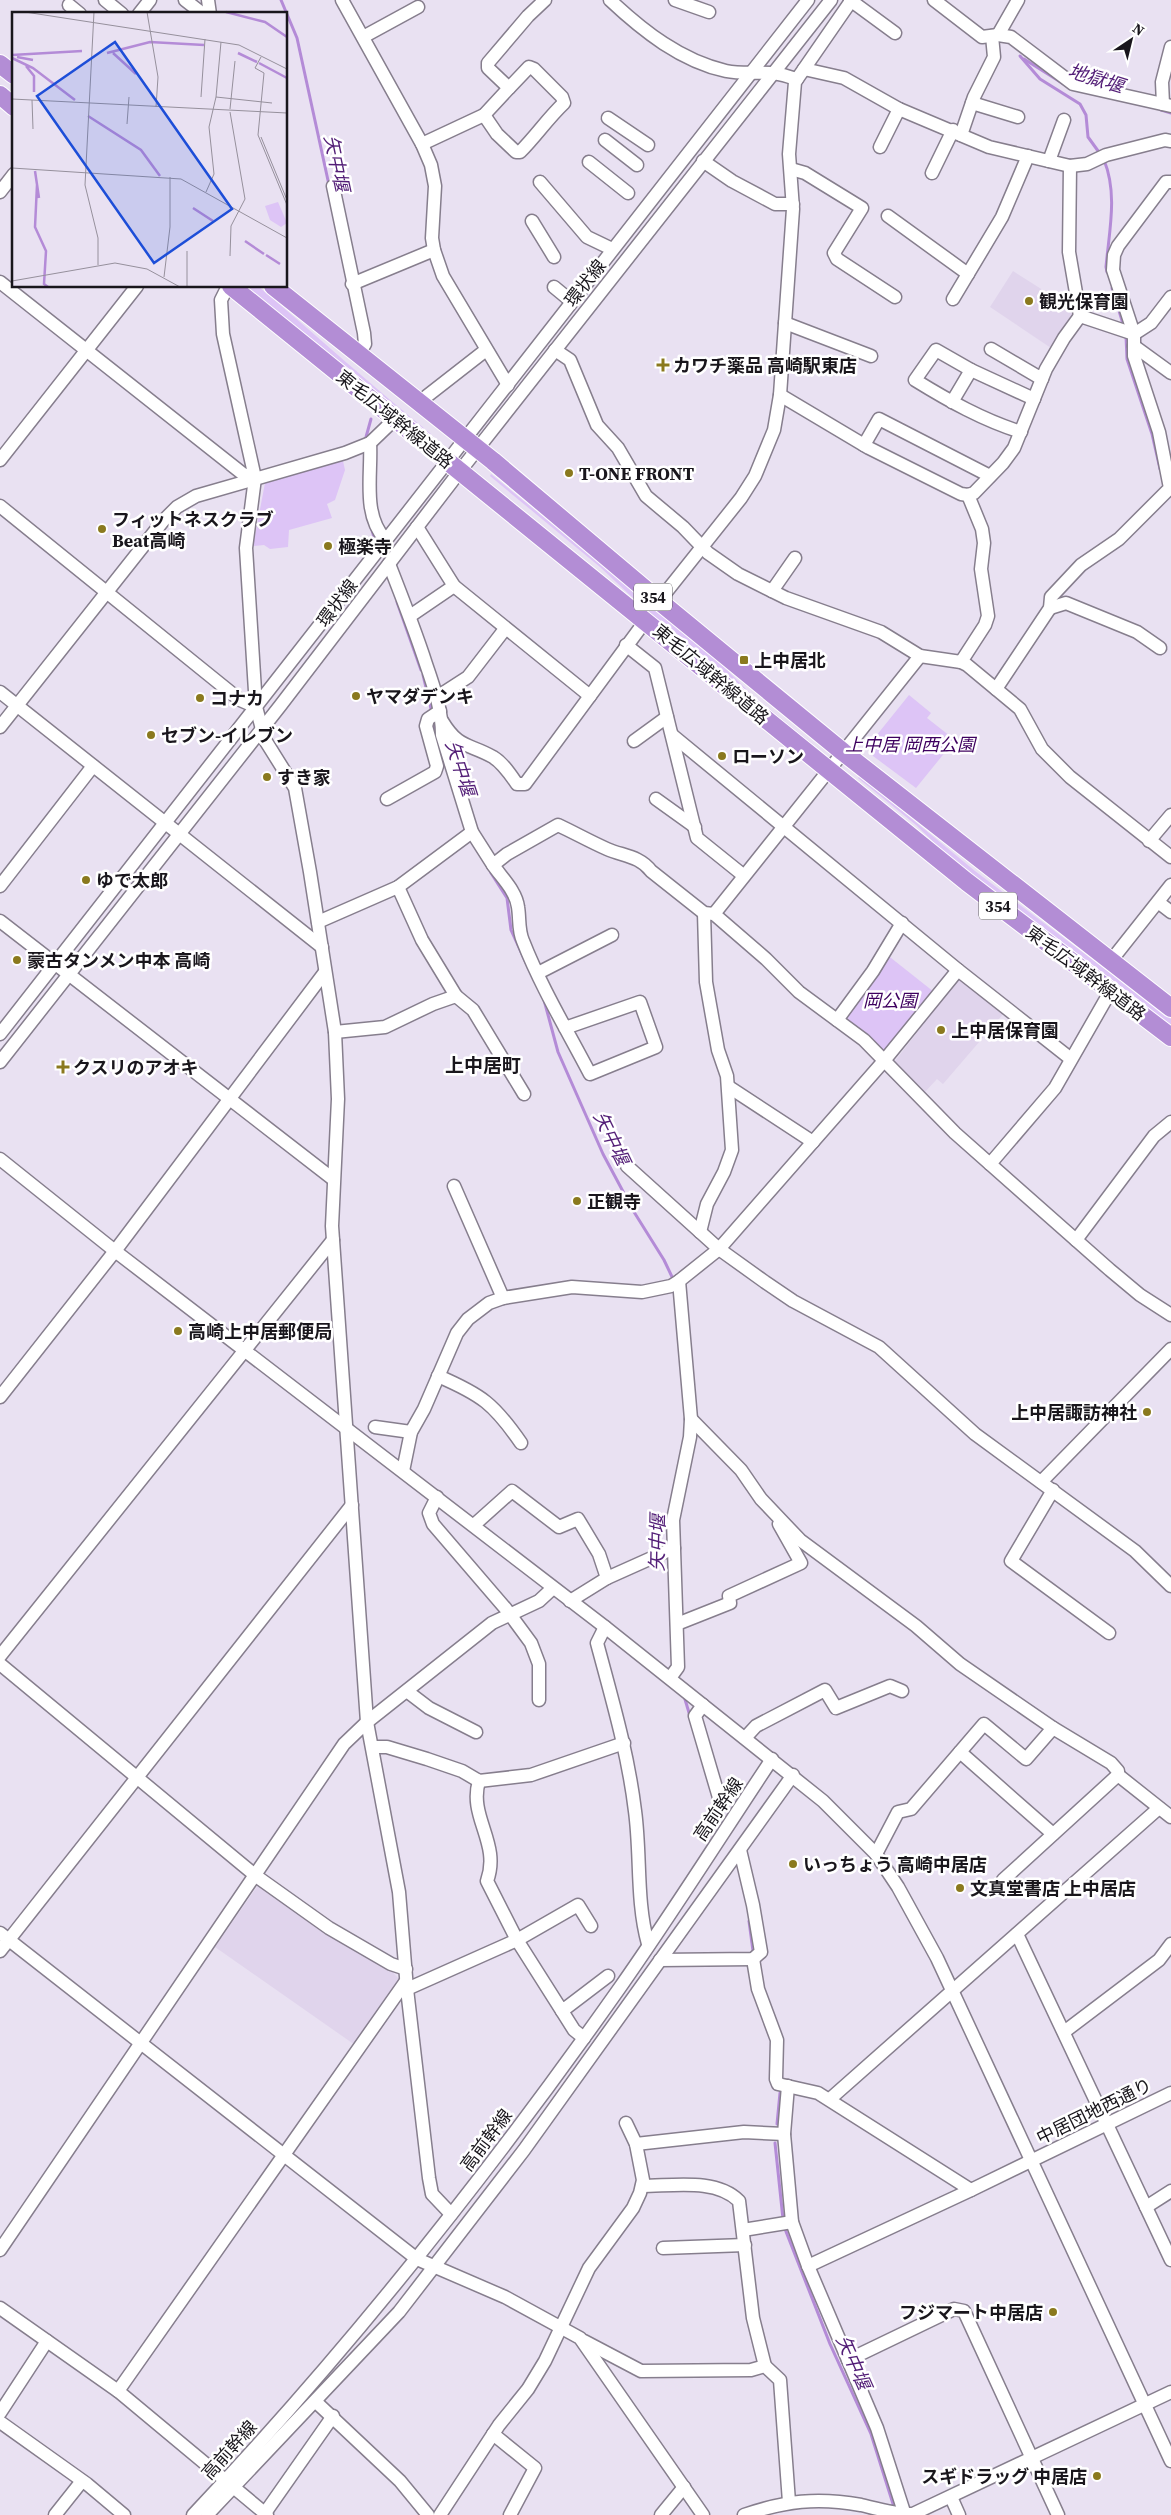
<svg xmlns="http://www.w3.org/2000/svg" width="1171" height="2515" font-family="'Source Serif 4','Noto Sans JP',serif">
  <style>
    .built { fill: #e0d4ec }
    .green { fill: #ddc4f6 }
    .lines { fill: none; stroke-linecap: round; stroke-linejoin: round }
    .stream { stroke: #b48bd7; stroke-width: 3 }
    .minor-casing { stroke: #867e8d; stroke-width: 15 }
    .highway-casing { stroke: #fff; stroke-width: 20 }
    .minor { stroke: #fff; stroke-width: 12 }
    .highway { stroke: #b38dd5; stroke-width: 18 }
    .poi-dot { fill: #8a791e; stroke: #fff; stroke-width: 2 }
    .labels { text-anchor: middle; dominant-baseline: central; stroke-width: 5; stroke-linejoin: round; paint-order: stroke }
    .shield { fill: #fff; stroke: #5e5c60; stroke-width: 1 }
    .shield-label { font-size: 16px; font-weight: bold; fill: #19161c }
    .street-label { font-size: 18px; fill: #19161c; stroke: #fff }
    .poi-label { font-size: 18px; font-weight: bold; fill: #19161c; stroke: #fff; text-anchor: start }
    .park-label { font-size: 18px; font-style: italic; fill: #3e005f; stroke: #fff }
    .water-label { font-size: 19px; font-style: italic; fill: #531e77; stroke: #fff }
    .neighbourhood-label { font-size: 19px; font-weight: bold; fill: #19161c; stroke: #fff }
    .inset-river { fill: none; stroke: #b48bd7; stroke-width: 2.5 }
    .inset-road { fill: none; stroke: #96909c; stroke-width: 1 }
    .view { fill: #1d4ed8; fill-opacity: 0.15; stroke: #1d4ed8; stroke-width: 2.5 }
    .inset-edge { fill: none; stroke: #19161c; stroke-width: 2.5 }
  </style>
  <rect width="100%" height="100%" fill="#e9e1f2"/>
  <!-- built -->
  <g class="built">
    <path d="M 1013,271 L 1076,311 L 1051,348 L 990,307 Z"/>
    <path d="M 958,980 L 962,980 L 1004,1013 L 943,1084 L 937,1079 L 923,1094 L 895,1066 L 895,1061 Z"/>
    <path d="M 259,1884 L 387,1966 L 400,1980 L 355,2045 L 215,1947 Z"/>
  </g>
  <!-- green -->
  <g class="green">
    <path d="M 245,286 L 258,286 C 316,335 372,386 431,434 L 428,438 Z"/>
    <path d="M 343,461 L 345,470 L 335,500 L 327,504 L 332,518 L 289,530 L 288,547 L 270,549 L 264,545 L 253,546 L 265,483 Z"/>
    <path d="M 491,474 L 712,655 L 752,695 L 814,745 L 812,747 L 649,613 L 600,567 L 490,476 Z"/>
    <path d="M 909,695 L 931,713 L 927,718 L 955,740 L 916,788 L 873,756 L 872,741 Z"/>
    <path d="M 860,776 L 975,871 L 1171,1019 L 1171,1027 L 958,866 L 916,825 L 858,778 Z"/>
    <path d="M 886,954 L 934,992 L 886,1055 L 845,1019 L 846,1014 Z"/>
  </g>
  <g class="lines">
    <!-- stream -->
    <g class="stream">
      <path d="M 281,0 L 297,38 L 329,185"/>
      <path d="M 1020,56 L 1040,79 L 1080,104 L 1086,115 L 1088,137 L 1101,155"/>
      <path d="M 1024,59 L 1070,88"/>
      <path d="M 1161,110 L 1171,113"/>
      <path d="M 1104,160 C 1118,194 1109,232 1106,267 L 1107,272"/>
      <path d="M 1112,288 L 1124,327"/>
      <path d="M 1126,336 L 1127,359 L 1152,434 L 1160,469"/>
      <path d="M 366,437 L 371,419"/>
      <path d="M 371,527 L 374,537"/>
      <path d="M 397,602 L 421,670"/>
      <path d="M 423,675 L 432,713"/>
      <path d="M 433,719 L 436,733"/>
      <path d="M 491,873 L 507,898 L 511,930 L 526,963"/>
      <path d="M 544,1000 L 558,1052 L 603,1154 L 634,1212 L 664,1260 L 674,1281"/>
      <path d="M 684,1696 L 690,1716"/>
      <path d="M 749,1921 L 753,1951"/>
      <path d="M 777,2124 L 780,2093"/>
      <path d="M 775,2143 L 783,2219"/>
      <path d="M 785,2229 L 830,2344 L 871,2434 L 894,2507"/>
    </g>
    <defs>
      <g id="minor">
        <path d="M 105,0 L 122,14"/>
        <path d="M 185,0 L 203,14"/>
        <path d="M 208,0 L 210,14"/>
        <path d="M 342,0 L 422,144 L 431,165 L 435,186 L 432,238 L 434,250 L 443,276 L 508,385"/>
        <path d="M 610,0 C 643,31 681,61 726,71 C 741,74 755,72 771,73 C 779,73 789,77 797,79"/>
        <path d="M 675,0 L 709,12"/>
        <path d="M 850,0 L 895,33"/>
        <path d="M 934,0 L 982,37 L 998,35 L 1011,37 L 1073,84 L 1171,106"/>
        <path d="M 69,5 L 80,14"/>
        <path d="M 139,14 L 150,0"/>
        <path d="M 998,35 L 1018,0"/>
        <path d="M 363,37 L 418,7"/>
        <path d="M 804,69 L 844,78 L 899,109 L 989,147 L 1070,166 L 1087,164 L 1106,155 L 1165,140 L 1171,141"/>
        <path d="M 972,103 L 1018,117"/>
        <path d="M 1163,104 L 1162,82 L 1171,47"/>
        <path d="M 484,115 L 497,134 L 516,152 L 520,152 C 536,136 548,118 564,103 L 562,97 L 534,69 L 529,67 L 509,88"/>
        <path d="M 608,118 L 648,145"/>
        <path d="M 961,135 L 974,97 L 994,57 L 992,36"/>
        <path d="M 605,140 L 637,165"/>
        <path d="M 422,144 L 484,115 L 509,88 L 488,68 L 488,63 L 528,16 L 545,0"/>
        <path d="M 880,147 L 899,109"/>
        <path d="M 703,161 L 732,181 L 775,204 L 793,204"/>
        <path d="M 1049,161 L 1064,120"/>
        <path d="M 589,162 L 628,193"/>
        <path d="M 1070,166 L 1069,252 L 1080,316"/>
        <path d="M 791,169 L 805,173 L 862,208 L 834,253 L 837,259 L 895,297"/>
        <path d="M 932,173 L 953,130"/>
        <path d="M 540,182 L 587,237 L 612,249"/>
        <path d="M 333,186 L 364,333 L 365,344 L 359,354"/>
        <path d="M 0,192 L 14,174"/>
        <path d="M 888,216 L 968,274"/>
        <path d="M 532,221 L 554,257"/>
        <path d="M 0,282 L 243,474 L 255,478"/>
        <path d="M 352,284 L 434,250"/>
        <path d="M 228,286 L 221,300 L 223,334 L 255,478 L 246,548 L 256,707 L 265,740 L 295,788 L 310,872 L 335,1032 L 338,1099 L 332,1226 L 367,1722 L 399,1892 L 407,1989 L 429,2178 L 432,2194 L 451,2214"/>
        <path d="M 554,287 L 571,301"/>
        <path d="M 953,299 L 1002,217 L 1028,156"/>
        <path d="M 785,323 L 871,356"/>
        <path d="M 1134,346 L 1171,373"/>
        <path d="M 991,349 L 1042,379"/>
        <path d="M 555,350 L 570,360 L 597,425 L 618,448 L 646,496 L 683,527 L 708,553 L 738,574 L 786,598 L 881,632 L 920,656 L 961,662 L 967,665 L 1020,709 L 1042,749 L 1070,777 L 1171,857"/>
        <path d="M 780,395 L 869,448 L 961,494 L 968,495 L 974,493 L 1003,463 L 1014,448 L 1046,369 L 1064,338 L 1080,316 L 1134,334 L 1151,323 L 1171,297"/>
        <path d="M 952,402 L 971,370"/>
        <path d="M 421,404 L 427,396 L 486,350"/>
        <path d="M 1021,432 C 983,420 949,401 915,380 L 936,350 L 971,370 L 1034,399"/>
        <path d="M 370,443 C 372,474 362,514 385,539"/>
        <path d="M 864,445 L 879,419 L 990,476"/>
        <path d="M 0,460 L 137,286"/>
        <path d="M 0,506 L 240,700 L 256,707"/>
        <path d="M 417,527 L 454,586 L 590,696"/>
        <path d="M 389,564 C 402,597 415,630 426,664 C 434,687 442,710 442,735 L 472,832 L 493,865 L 507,854 L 558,825 C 575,833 591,842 607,849 C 623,856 640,856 651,871 L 704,913 L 714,914 L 766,959 L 799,992 L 864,1040 L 955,1133 L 1110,1270 L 1140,1295 L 1171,1315"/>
        <path d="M 772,591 L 795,558"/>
        <path d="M 659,601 L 741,498 L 755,476 L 774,430 L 780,395 L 793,209 L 789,154 L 795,82 L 851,1"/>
        <path d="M 1050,608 L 1066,603 L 1137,632 L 1160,648"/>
        <path d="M 410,616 L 454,586"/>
        <path d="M 626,645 L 655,668 L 697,838 L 743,875"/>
        <path d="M 961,662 L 985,625 L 988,616 L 981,569 L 984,543 L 982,529 L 968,495"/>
        <path d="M 996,689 L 1050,608 L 1051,597 L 1081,565 L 1119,539 L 1170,488 L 1159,432 L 1134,356 L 1134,334 L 1113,270 L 1114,255 L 1118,246 L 1166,182 L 1171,182"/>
        <path d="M 0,692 L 322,947"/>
        <path d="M 437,697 L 468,677 L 505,629"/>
        <path d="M 442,721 C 459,749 468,743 493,757 C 503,763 510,774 517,784 L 525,784 L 646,620"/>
        <path d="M 0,727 L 163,521 L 177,507 L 196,496 L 345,453 L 370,443 L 395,419"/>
        <path d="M 672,735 L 958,970 L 1071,1059"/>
        <path d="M 634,741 L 667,717"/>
        <path d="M 387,799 L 435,772 L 437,766 L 426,726 L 428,719 L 440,711"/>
        <path d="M 656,799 L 695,827"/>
        <path d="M 1149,841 L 1171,815"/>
        <path d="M 493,865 C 502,878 516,891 518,907 C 520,919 518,930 523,941 C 541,987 567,1030 590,1074 L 656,1047 L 640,1002 L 565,1028"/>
        <path d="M 0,886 L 93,766"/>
        <path d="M 398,887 L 422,940 L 456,996"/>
        <path d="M 1158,902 L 1171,912"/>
        <path d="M 714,914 L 920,656"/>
        <path d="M 0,921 L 333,1179"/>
        <path d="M 318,922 L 398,887 L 472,832"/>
        <path d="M 1110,962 L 1171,885"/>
        <path d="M 538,973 L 612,935"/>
        <path d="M 837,1020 L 873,971 L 902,923"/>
        <path d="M 335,1032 L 385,1027 L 433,1004 L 456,996 L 473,1010 L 524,1094"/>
        <path d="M 0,1034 L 808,0"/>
        <path d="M 0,1062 L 280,706 L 460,471 L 831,0"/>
        <path d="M 729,1087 L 813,1142"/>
        <path d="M 0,1159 L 115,1251 L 605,1627 L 823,1801 L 876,1854 L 898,1887 L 937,1958 L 1171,2461"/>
        <path d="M 990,1164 L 1055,1088 L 1110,992"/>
        <path d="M 627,1166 L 719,1249 L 765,1282 L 793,1301 L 879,1347 L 975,1434 L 1135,1551 L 1171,1586"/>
        <path d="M 454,1186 L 503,1298"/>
        <path d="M 700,1232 L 707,1204 L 724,1172 L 732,1150 L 727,1076 L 718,1050 L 706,982 L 704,913"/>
        <path d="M 1076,1240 L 1154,1136 L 1171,1122"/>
        <path d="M 438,1376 C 482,1395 494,1404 521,1443"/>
        <path d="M 0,1397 L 115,1251 L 325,972"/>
        <path d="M 691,1419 L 741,1470 L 761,1499 L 800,1540 L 916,1626 L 960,1664 L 1053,1728 L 1111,1763 L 1118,1771 L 1118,1775"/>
        <path d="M 375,1427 L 411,1432"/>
        <path d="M 403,1471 L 411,1432 L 424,1409 L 457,1333 L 468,1319 L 489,1303 L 503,1298 L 572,1287 L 642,1292 L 671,1286 L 679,1281 L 719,1249 L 883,1062 L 958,970"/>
        <path d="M 1041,1482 L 1171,1349"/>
        <path d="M 1053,1490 L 1011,1561 L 1109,1633"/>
        <path d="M 437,1497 L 429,1513 L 433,1524 L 506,1609 L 531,1643 L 539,1664 L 539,1700"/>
        <path d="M 474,1525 L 512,1491 L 559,1527 L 578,1519 L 599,1554 L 607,1578"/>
        <path d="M 570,1601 L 607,1578 L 674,1548"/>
        <path d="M 677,1624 L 730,1603 L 729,1596 L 801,1563 L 779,1524"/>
        <path d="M 605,1627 L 597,1643 C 612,1699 628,1753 635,1811 C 641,1855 636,1901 648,1944"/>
        <path d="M 0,1656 L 333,1240"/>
        <path d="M 0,1664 L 256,1876 L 329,1928 L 391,1964 L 406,1969"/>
        <path d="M 670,1678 L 678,1667 L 673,1520 L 690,1437 L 691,1419 L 679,1281"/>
        <path d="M 408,1692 L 429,1708 L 476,1732"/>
        <path d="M 703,1705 L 695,1716 L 720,1801"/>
        <path d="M 745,1738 L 756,1726 L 825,1690 L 836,1708 L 890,1686 L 902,1691"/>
        <path d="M 373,1747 L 387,1747 L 427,1759 L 462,1771 L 479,1781 L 531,1775 L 624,1743"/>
        <path d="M 960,1752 L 1053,1834"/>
        <path d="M 479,1781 C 468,1817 501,1843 487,1881 L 517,1940 L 562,2011 L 608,1976"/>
        <path d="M 876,1854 L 898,1812 L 911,1809 L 984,1724 L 1026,1759 L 1053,1728"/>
        <path d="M 1003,1880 L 1118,1775 L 1171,1817"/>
        <path d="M 0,1933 L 417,2259 L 505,2297 L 580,2338 L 703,2515"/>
        <path d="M 1017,1934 L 1171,2260"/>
        <path d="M 0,1951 L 352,1505"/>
        <path d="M 753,1959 L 758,1989 L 777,2040 L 776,2079 L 778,2084 L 818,2093 L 971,2190"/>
        <path d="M 660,1960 L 753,1959 L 761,1952 L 753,1905 L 740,1850"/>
        <path d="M 407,1989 L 517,1940 L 578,1905 L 591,1926"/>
        <path d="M 562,2011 L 574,2030 L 584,2038"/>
        <path d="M 1064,2032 L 1159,1960 L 1171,1944"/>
        <path d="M 788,2086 L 784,2134 L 792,2222 L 808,2266 L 877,2428 L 905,2515"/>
        <path d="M 830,2099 L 1159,1808"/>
        <path d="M 636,2144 L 744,2132 L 784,2134"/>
        <path d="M 642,2186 C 673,2186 716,2178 739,2201 L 753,2318 L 765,2366"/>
        <path d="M 1146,2207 L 1171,2191"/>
        <path d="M 743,2230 L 792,2222"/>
        <path d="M 663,2248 L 745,2245"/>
        <path d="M 0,2250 L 344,1744 L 367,1722 L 492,1623 L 539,1601 L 553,1588"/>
        <path d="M 808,2266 L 971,2190 L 1171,2093"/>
        <path d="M 0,2308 L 118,2391 L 267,2515"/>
        <path d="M 584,2341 L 641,2371 L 751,2370 L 765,2366 L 780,2380 L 789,2502"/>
        <path d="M 848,2360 L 954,2309 L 964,2311 L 1058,2515"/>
        <path d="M 118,2391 L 406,1981"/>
        <path d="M 316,2402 L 400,2481 L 428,2515"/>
        <path d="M 0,2413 L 47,2341"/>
        <path d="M 0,2422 L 87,2484 L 124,2515"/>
        <path d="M 493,2434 L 535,2468 L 510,2515"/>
        <path d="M 951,2497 L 959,2515"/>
        <path d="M 265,2513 L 333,2416"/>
        <path d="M 55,2515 L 82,2481"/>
        <path d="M 193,2515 C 349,2350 490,2172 621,1986 C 673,1912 722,1834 772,1759"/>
        <path d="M 207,2515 L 399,2312 L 524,2150 L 793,1775"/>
        <path d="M 440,2515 L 499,2425 L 528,2389 L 545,2361 L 589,2268 L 633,2208 L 640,2193 L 643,2180 L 636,2144 L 626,2123"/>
        <path d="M 661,2515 L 684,2487"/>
        <path d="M 744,2515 C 785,2501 817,2497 861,2505 C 878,2509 895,2514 913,2514 L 1171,2392"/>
      </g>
      <g id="highway">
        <path d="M 0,64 L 14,75"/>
        <path d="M 0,95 L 14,107"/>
        <path d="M 231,286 L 967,882 L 1171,1037"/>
        <path d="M 273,286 L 493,461 L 659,601 L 843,752 L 1171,1008"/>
      </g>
    </defs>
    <!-- minor casing -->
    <use href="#minor" class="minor-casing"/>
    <!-- highway casing -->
    <use href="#highway" class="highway-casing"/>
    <!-- minor -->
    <use href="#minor" class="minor"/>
    <!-- highway -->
    <use href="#highway" class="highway"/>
  </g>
  <!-- markers -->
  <g class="poi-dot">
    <circle cx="1029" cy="301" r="5"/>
    <path d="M660.5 357.5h5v5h5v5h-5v5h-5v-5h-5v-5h5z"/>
    <circle cx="569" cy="473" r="5"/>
    <circle cx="102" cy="529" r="5"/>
    <circle cx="328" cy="546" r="5"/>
    <rect x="739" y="655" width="10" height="10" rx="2.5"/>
    <circle cx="356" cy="696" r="5"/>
    <circle cx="200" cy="698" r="5"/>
    <circle cx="151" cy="735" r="5"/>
    <circle cx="722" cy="756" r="5"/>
    <circle cx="267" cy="777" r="5"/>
    <circle cx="86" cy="880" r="5"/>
    <circle cx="17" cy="960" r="5"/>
    <circle cx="941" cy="1030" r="5"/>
    <path d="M60.5 1059.5h5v5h5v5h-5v5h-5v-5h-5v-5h5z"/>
    <circle cx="577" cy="1201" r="5"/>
    <circle cx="178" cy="1331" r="5"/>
    <circle cx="1147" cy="1412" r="5"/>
    <circle cx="793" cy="1864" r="5"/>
    <circle cx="960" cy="1888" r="5"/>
    <circle cx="1053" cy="2312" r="5"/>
    <circle cx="1097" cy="2476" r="5"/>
  </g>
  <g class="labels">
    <!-- shield labels -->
    <g class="shield">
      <rect x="634" y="583.5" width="38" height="27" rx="4"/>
      <rect x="979" y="892.5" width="38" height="27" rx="4"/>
    </g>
    <g class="shield-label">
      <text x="653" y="597">354</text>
      <text x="998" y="906">354</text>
    </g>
    <!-- street labels -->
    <g class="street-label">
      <text transform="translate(585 283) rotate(-52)">環状線</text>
      <text transform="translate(395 419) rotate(39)">東毛広域幹線道路</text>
      <text transform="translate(337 603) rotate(-53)">環状線</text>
      <text transform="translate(711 674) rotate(40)">東毛広域幹線道路</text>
      <text transform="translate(1086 973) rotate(37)">東毛広域幹線道路</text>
      <text transform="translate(718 1809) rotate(-56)">高前幹線</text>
      <text transform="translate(1094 2111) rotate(-26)">中居団地西通り</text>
      <text transform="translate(486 2140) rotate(-53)">高前幹線</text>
      <text transform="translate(229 2450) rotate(-48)">高前幹線</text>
    </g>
    <!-- poi labels -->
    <g class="poi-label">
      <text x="1039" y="301">観光保育園</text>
      <text x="673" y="365">カワチ薬品 高崎駅東店</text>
      <text x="579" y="473">T-ONE FRONT</text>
      <text x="112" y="519">フィットネスクラブ<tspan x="112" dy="21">Beat高崎</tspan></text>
      <text x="338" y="546">極楽寺</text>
      <text x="754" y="660">上中居北</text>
      <text x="366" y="696">ヤマダデンキ</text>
      <text x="210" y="698">コナカ</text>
      <text x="161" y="735">セブン-イレブン</text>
      <text x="732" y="756">ローソン</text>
      <text x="277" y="777">すき家</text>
      <text x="96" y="880">ゆで太郎</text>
      <text x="27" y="960">蒙古タンメン中本 高崎</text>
      <text x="951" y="1030">上中居保育園</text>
      <text x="73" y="1067">クスリのアオキ</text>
      <text x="587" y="1201">正観寺</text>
      <text x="188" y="1331">高崎上中居郵便局</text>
      <text x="1137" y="1412" text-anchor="end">上中居諏訪神社</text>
      <text x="803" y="1864">いっちょう 高崎中居店</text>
      <text x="970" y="1888">文真堂書店 上中居店</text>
      <text x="1043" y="2312" text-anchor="end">フジマート中居店</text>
      <text x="1087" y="2476" text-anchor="end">スギドラッグ 中居店</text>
    </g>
    <!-- park labels -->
    <g class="park-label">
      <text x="910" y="744">上中居 岡西公園</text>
      <text x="890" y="1000">岡公園</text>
    </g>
    <!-- water labels -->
    <g class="water-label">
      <text transform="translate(1096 78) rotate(17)">地獄堰</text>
      <text transform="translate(337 163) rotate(78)">矢中堰</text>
      <text transform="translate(461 768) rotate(72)">矢中堰</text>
      <text transform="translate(612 1138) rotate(64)">矢中堰</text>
      <text transform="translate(657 1543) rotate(-89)">矢中堰</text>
      <text transform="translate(854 2362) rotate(66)">矢中堰</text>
    </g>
    <!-- neighbourhood labels -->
    <g class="neighbourhood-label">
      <text x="483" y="1065">上中居町</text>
    </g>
  </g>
  <!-- overview -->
  <g transform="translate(12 12)">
    <rect width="275" height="275" fill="#e9e1f2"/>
    <path d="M 266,190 L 275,211 L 269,215 L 258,208 L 253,194 Z" fill="#ddc4f6"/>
    <path class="inset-river" d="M 214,0 L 253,10 L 275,25M 95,41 L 138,30 L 192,33M 101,41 L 124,62M 226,41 L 245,50M 0,43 L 70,39M 5,45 L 21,48M 0,46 L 21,56 L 63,88M 247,51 L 275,66M 14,54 L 22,64 L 22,80M 76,104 L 129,138 L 148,164M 23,159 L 27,186M 25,173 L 23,215 L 34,239 L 32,272 L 36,275M 181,196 L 201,209M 233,229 L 252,242M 254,243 L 268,252"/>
    <path class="inset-road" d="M 13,0 L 227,33 L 275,57M 82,0 L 73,173 L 86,226 L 86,253M 135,0 L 146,65 L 144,95M 249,45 L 243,56 L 252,61 L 246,123 L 275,193M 189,85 L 193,27M 204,85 L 260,91M 0,87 L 275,101M 20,88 L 21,117M 218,97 L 223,49M 115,112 L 117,85M 249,125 L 275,188M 0,156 L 169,167 L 275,226M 194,180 L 202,162 L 197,115 L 204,85 L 209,30M 175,239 L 175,275M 218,244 L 219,214 L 233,187 L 218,100M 152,265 L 158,215 L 158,165M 0,269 L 103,251 L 135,257 L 168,275"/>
    <path class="view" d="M 103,30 L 220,197 L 142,251 L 25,84 Z"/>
    <rect width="275" height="275" class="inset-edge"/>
  </g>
  <!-- north arrow -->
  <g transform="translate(1131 40) rotate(35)" stroke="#ffffff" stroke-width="4" paint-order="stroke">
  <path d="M0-4L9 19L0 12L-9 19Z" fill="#19161c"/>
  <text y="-8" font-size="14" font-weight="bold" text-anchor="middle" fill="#19161c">N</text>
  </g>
</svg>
